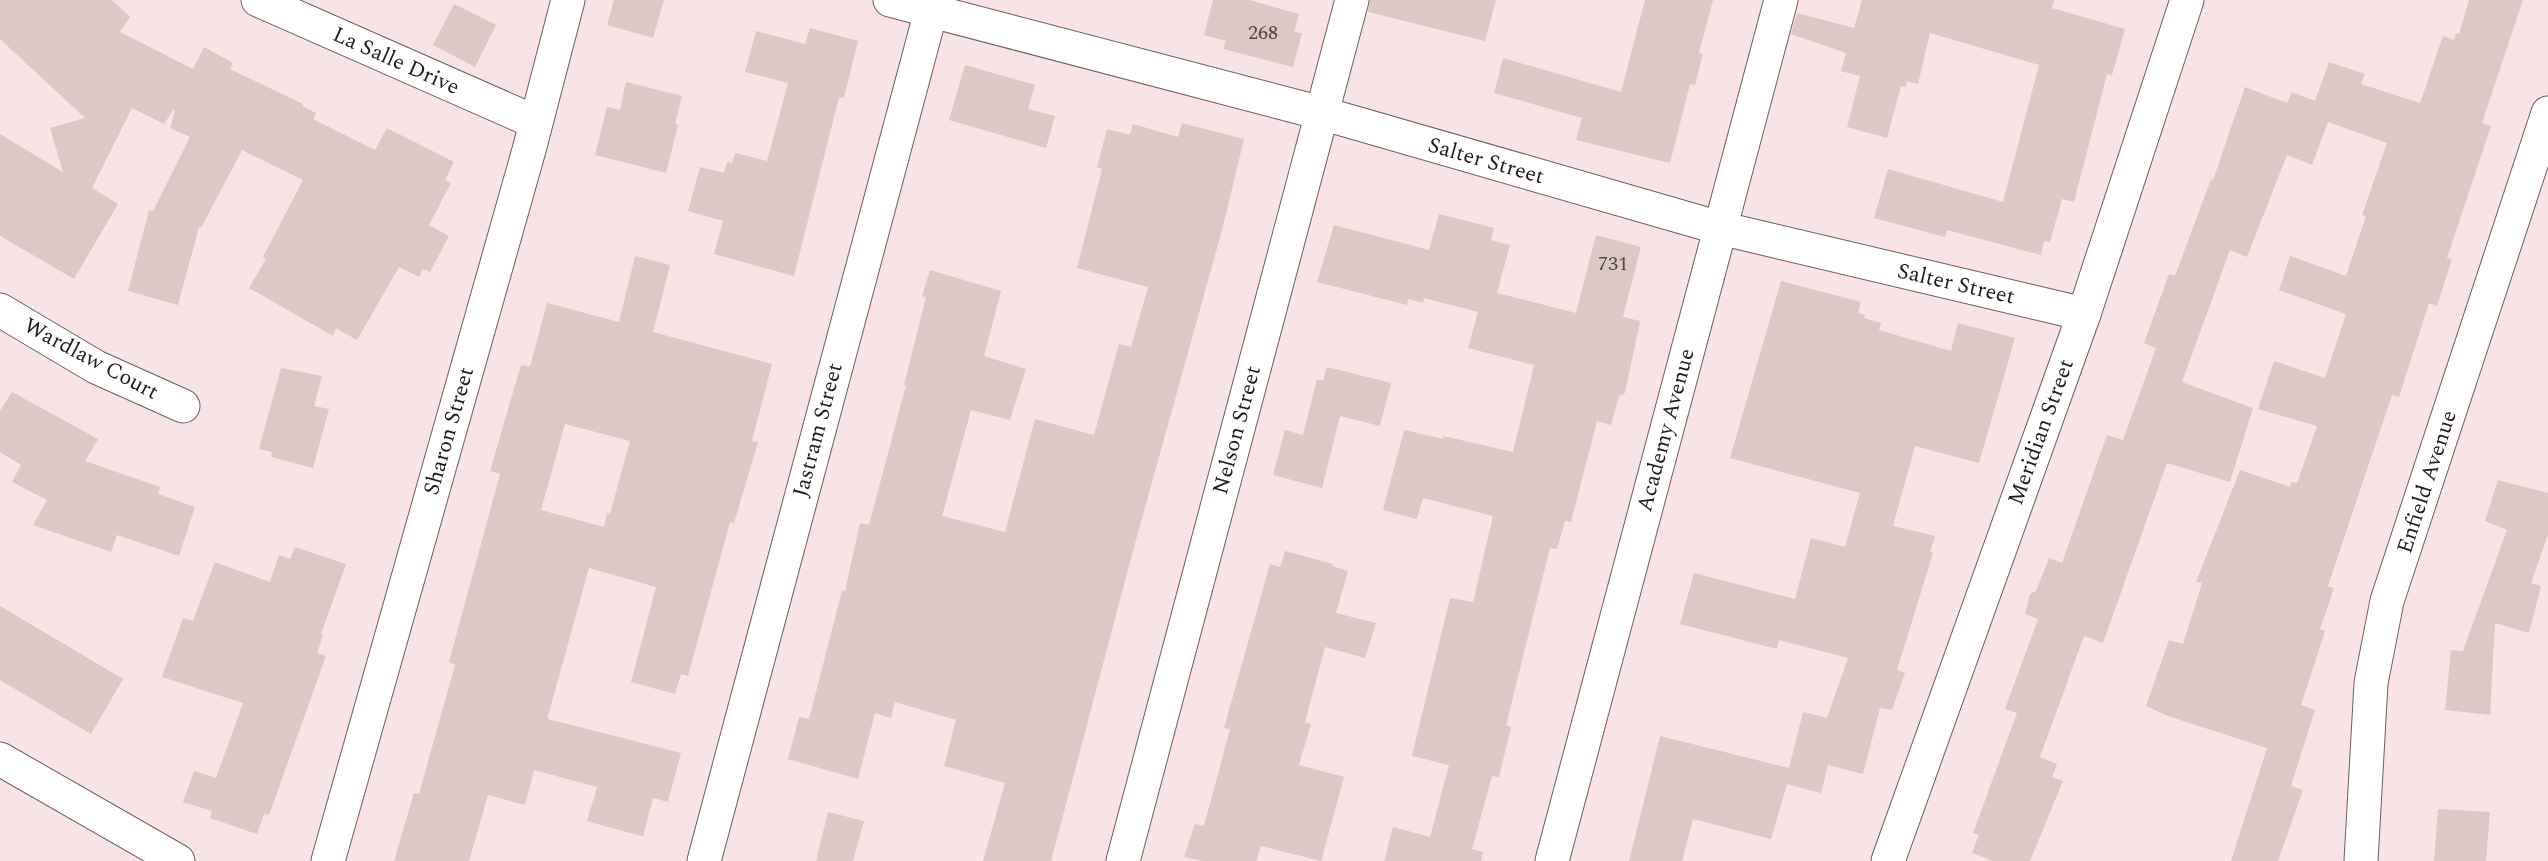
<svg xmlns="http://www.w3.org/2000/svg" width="2548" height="861" font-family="Spectral,serif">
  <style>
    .building { fill: #dcc8c4; fill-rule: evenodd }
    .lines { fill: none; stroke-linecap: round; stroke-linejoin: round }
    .street-casing { stroke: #6e5d60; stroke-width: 35 }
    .street { stroke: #fff; stroke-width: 33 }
    .labels { text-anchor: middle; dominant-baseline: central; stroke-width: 4.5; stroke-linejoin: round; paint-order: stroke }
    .number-label { font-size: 20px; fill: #504646 }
    .street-label { font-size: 22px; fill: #221b1c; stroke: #fff }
  </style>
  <rect width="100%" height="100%" fill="#f8e3e6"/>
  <!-- building -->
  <g class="building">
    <path d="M 0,0 L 112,0 L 130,17 L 120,32 L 193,69 L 204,47 L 233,63 L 230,69 L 303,104 L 302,106 L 316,113 L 313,119 L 375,150 L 387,128 L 454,162 L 445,180 L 451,183 L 429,225 L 449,236 L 430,272 L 423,269 L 419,277 L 399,267 L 357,340 L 336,328 L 333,336 L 249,288 L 266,259 L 263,257 L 303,180 L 242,150 L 201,228 L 199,227 L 178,305 L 128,291 L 149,210 L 153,211 L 190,137 L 170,128 L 175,110 L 173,110 L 164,124 L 132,108 L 92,188 L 118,204 L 74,279 L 0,236 L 0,134 L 63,172 L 50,128 L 85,118 L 0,39 Z"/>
    <path d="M 614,0 L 664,0 L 653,38 L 607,25 Z"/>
    <path d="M 1213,0 L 1249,0 L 1299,14 L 1294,32 L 1302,33 L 1293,67 L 1223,49 L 1226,41 L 1204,35 Z"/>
    <path d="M 1370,0 L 1496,0 L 1485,41 L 1368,12 Z"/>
    <path d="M 1645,0 L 1713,0 L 1699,53 L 1703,54 L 1695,85 L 1690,84 L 1670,163 L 1576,140 L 1582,118 L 1494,93 L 1503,58 L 1621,92 Z"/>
    <path d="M 1862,0 L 2054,0 L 2052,8 L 2125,29 L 2112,75 L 2107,74 L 2074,202 L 2062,199 L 2050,242 L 2044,241 L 2041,255 L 1947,230 L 1945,237 L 1874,218 L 1888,169 L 2003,202 L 2039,65 L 1930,33 L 1918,84 L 1907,81 L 1906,87 L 1901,86 L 1887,138 L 1847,127 L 1860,76 L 1841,71 L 1846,53 L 1791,34 L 1797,13 L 1854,28 Z"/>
    <path d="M 2469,0 L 2523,0 L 2482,123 L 2491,126 L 2447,258 L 2452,259 L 2437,306 L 2429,303 L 2399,397 L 2392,395 L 2328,586 L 2334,588 L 2320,629 L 2325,631 L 2301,705 L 2315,710 L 2291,786 L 2303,790 L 2278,861 L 2231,861 L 2267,748 L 2168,716 L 2146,706 L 2169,640 L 2183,644 L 2202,583 L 2196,582 L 2240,470 L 2290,487 L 2292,482 L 2297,483 L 2317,426 L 2258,409 L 2274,361 L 2325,378 L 2346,314 L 2279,290 L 2290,256 L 2346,276 L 2366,216 L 2362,215 L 2387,143 L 2328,122 L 2312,165 L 2287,155 L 2247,257 L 2230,250 L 2182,382 L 2253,408 L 2230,482 L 2167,463 L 2103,643 L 2084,636 L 2040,757 L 2057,764 L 2052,777 L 2063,781 L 2030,861 L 1993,861 L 1972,853 L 1979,835 L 1973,833 L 2017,713 L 2005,709 L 2038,619 L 2025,614 L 2030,594 L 2036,591 L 2049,558 L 2062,563 L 2107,435 L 2123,440 L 2156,348 L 2144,343 L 2169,274 L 2175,276 L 2211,179 L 2213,180 L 2245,87 L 2287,103 L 2292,92 L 2315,101 L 2329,62 L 2365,74 L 2361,84 L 2420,103 L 2443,36 L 2454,40 L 2456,33 L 2459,34 Z"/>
    <path d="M 454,4 L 496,25 L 475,67 L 433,45 Z"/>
    <path d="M 810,28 L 858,41 L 844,98 L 839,97 L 794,276 L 714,254 L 723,221 L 688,211 L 700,167 L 724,173 L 727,162 L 732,163 L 735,153 L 767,161 L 788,83 L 745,72 L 756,31 L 805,44 Z"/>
    <path d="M 965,65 L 1035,85 L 1028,109 L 1055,116 L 1046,148 L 949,120 Z"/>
    <path d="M 626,82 L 682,96 L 675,124 L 678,125 L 666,173 L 595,155 L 607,107 L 620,110 Z"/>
    <path d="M 1182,123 L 1244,139 L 1222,230 L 1131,558 L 1051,861 L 983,861 L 1005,783 L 944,766 L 956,720 L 895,702 L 891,718 L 875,713 L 858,779 L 788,759 L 799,717 L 809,719 L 842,591 L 845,591 L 860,523 L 869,525 L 906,385 L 904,385 L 926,297 L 922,296 L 930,270 L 1001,291 L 984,356 L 1026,369 L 1010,420 L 971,410 L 942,516 L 1005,532 L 1035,419 L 1094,435 L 1119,344 L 1131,347 L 1148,287 L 1077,268 L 1102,169 L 1097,167 L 1107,129 L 1130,135 L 1133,124 L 1178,137 Z"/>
    <path d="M 1439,214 L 1494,228 L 1491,240 L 1510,245 L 1497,293 L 1576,313 L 1596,235 L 1641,247 L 1623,317 L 1640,321 L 1625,393 L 1619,396 L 1611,425 L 1597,421 L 1571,522 L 1565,521 L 1557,549 L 1550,548 L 1506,725 L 1511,727 L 1499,777 L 1492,776 L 1472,849 L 1483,852 L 1481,861 L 1384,861 L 1393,827 L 1430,837 L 1449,765 L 1412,756 L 1450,598 L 1473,602 L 1493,516 L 1423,498 L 1417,519 L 1383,510 L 1404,430 L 1443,439 L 1443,436 L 1513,452 L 1534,365 L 1468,348 L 1478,312 L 1424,298 L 1423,303 L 1408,299 L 1407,305 L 1317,282 L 1334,225 L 1429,250 Z"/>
    <path d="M 635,256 L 670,265 L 653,332 L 772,364 L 752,441 L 758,442 L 734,523 L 730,522 L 688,676 L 681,674 L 675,694 L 631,682 L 656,587 L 589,568 L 548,716 L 548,719 L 681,753 L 668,802 L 653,798 L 643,836 L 626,832 L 587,821 L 597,787 L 534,770 L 525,805 L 488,795 L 469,861 L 394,861 L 414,793 L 419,794 L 455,665 L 449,662 L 500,474 L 490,471 L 521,365 L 530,367 L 547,303 L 619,322 ZM 565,424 L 630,441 L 610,514 L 607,513 L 604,527 L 541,510 Z"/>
    <path d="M 1781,281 L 1861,302 L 1858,313 L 1865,315 L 1864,318 L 1881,323 L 1879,330 L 1951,351 L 1958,323 L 2015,338 L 1979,463 L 1915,446 L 1893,526 L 1935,536 L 1930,552 L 1933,553 L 1897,670 L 1905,673 L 1892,710 L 1880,708 L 1863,774 L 1828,765 L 1821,793 L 1787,784 L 1771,839 L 1693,819 L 1682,861 L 1629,861 L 1660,736 L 1789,768 L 1803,712 L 1827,718 L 1848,658 L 1779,640 L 1777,649 L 1680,624 L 1694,573 L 1795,599 L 1811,538 L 1845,547 L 1860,493 L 1730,458 Z"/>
    <path d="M 1327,367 L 1391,383 L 1380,426 L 1340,416 L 1322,488 L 1273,475 L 1285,430 L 1303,435 L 1317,379 L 1323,381 Z"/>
    <path d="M 281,368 L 322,376 L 314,406 L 329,409 L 313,468 L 271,457 L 272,452 L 259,449 Z"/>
    <path d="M 12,392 L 98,439 L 85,461 L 160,487 L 158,494 L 195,507 L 179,556 L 117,535 L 111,552 L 33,525 L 47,500 L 12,482 L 21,465 L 0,452 L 0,411 Z"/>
    <path d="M 2498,480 L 2548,493 L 2548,535 L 2531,583 L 2541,586 L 2529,633 L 2495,623 L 2490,715 L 2445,710 L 2451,650 L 2463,651 L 2507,530 L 2485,521 Z"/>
    <path d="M 295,547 L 346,564 L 321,634 L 323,635 L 317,653 L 326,656 L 269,815 L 264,814 L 257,834 L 210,818 L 212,811 L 183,802 L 194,771 L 216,778 L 243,703 L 162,677 L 183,618 L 193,621 L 215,562 L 270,582 L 279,555 L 290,559 Z"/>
    <path d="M 1285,551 L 1333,564 L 1332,566 L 1348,571 L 1336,613 L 1376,623 L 1365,658 L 1325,647 L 1305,722 L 1311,724 L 1299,765 L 1344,777 L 1321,861 L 1261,846 L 1256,861 L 1203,861 L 1184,857 L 1195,824 L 1204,826 L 1230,729 L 1224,728 L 1270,564 L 1280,567 Z"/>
    <path d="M 0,606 L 123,679 L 91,734 L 0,680 Z"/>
    <path d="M 2438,809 L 2490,812 L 2486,861 L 2434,861 Z"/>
    <path d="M 828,812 L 864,821 L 853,861 L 816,861 Z"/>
  </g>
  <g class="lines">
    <defs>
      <g id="street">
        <path d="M 258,0 L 535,122"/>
        <path d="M 890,0 L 1321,113 L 1720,228 L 2084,314"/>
        <path d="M 0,310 L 96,367 L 183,406"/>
        <path d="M 0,759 L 178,861"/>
        <path d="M 328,861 L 529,150 L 568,0"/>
        <path d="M 704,861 L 934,0"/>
        <path d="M 1123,861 L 1352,0"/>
        <path d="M 1552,861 L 1781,0"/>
        <path d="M 1888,861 L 2084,314 L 2187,0"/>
        <path d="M 2361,861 L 2371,683 L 2387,601 L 2548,113"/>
      </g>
    </defs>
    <!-- street casing -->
    <use href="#street" class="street-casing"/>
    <!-- street -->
    <use href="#street" class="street"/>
  </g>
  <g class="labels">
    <!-- number labels -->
    <g class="number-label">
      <text x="1263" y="33">268</text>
      <text x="1613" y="264">731</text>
    </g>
    <!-- street labels -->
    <g class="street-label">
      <text transform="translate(396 61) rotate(24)">La Salle Drive</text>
      <text transform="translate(1486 161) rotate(16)">Salter Street</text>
      <text transform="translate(1956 284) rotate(13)">Salter Street</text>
      <text transform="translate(91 359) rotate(28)">Wardlaw Court</text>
      <text transform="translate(818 430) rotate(-75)">Jastram Street</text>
      <text transform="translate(1237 430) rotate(-75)">Nelson Street</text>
      <text transform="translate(1666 430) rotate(-75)">Academy Avenue</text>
      <text transform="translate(449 431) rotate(-74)">Sharon Street</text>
      <text transform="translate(2041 432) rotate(-70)">Meridian Street</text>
      <text transform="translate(2427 482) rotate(-72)">Enfield Avenue</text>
    </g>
  </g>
</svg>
